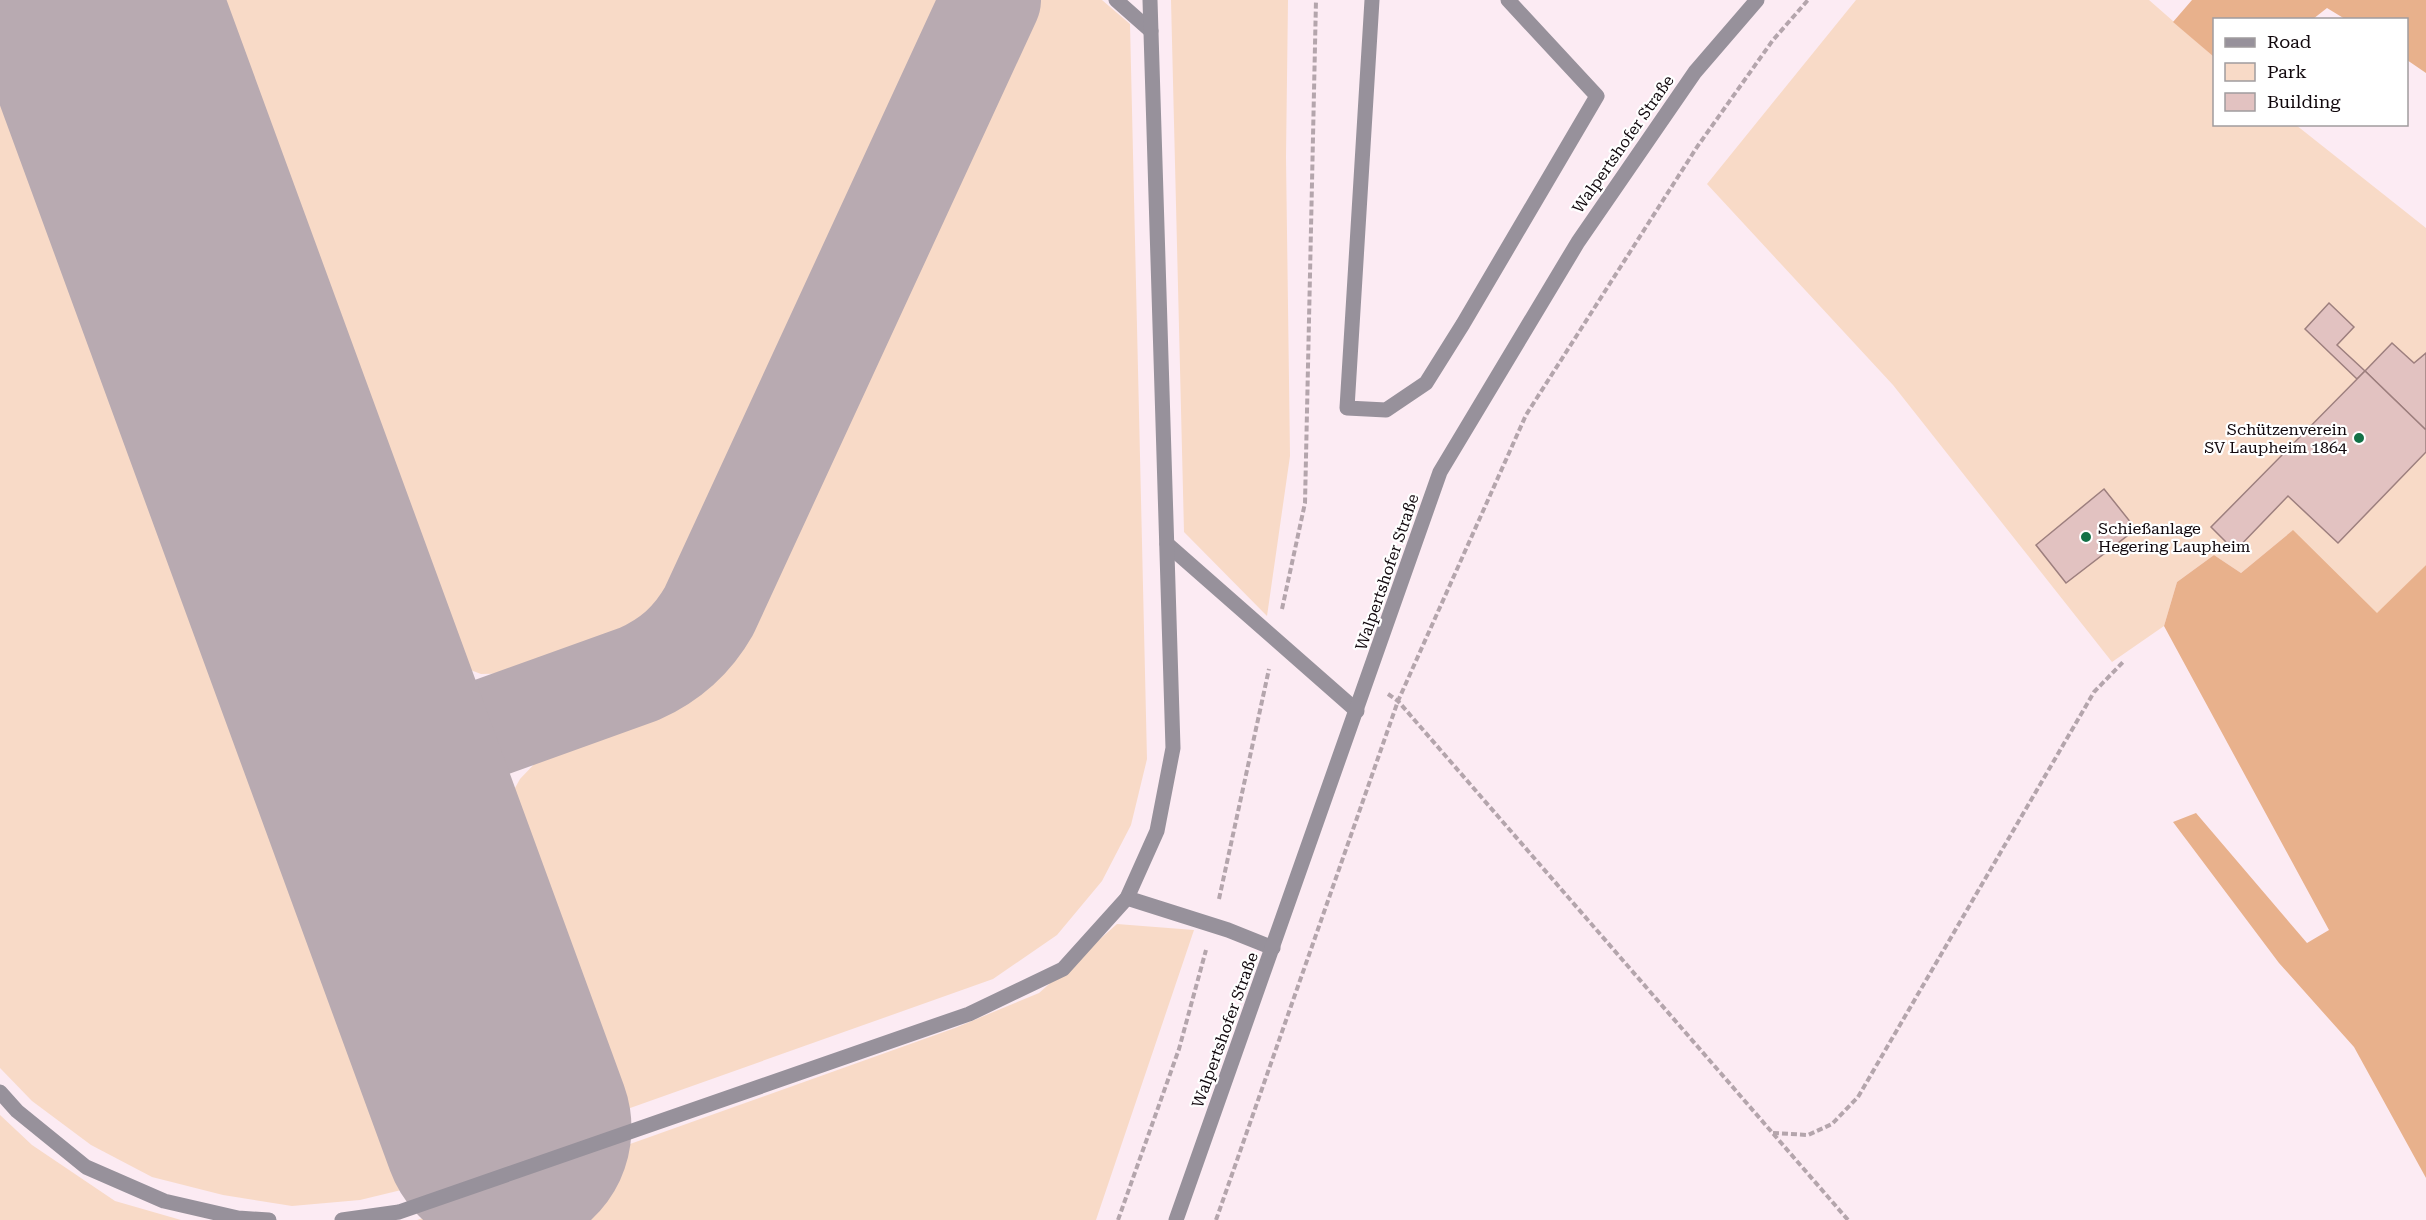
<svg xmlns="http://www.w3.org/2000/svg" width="2426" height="1220" font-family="'Roboto Serif',serif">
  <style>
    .green { fill: #f8dac7 }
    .forest { fill: #e8b18c }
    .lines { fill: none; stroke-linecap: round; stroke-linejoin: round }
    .taxiway { stroke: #b8aab1; stroke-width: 100 }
    .runway { stroke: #b8aab1; stroke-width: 249 }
    .building { fill: #e2c2c1; stroke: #9d7f7e; stroke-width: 1.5 }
    .path { stroke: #b4a5ac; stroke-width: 4; stroke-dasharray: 6 3; stroke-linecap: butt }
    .minor { stroke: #97919b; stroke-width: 15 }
    .poi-dot { fill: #127146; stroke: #fff; stroke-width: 2 }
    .labels { text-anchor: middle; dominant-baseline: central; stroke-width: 4.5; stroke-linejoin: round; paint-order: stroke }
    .street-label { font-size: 16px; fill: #11080d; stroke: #fff }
    .poi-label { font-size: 16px; fill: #11080d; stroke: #fff; text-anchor: end }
  </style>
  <rect width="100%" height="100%" fill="#fcebf3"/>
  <!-- green -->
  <g class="green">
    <path d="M 185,0 L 946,0 L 936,29 L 670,593 L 652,618 L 627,635 L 515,673 L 481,674 L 452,663 L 429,642 L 411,610 Z"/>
    <path d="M 1034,0 L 1102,0 L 1130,24 L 1147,759 L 1131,825 L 1102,881 L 1057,935 L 993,979 L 602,1118 L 499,861 L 499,832 L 506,804 L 520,779 L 539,759 L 677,706 L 730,658 L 1031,18 Z"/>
    <path d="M 1171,0 L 1288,0 L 1286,157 L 1290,456 L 1267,616 L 1184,532 Z"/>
    <path d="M 1856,0 L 2149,0 L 2214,57 L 2214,124 L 2296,125 L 2426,228 L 2426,565 L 2377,614 L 2292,531 L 2241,573 L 2214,555 L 2177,582 L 2164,626 L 2112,662 L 1893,385 L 1707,184 Z"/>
    <path d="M 0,27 L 422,1185 L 360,1200 L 292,1206 L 223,1195 L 152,1177 L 91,1145 L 32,1101 L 0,1068 Z"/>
    <path d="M 1117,924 L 1194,930 L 1096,1220 L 417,1220 L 955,1028 L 1039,993 Z"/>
    <path d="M 0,1115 L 32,1145 L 115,1201 L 181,1220 L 0,1220 Z"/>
  </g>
  <!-- forest -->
  <g class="forest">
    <path d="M 2192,0 L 2426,0 L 2426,73 L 2407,60 L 2406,20 L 2345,19 L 2327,8 L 2313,19 L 2214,20 L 2214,57 L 2173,22 Z"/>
    <path d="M 2293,530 L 2377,613 L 2426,565 L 2426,1178 L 2354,1047 L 2279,963 L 2173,822 L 2196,813 L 2307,943 L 2329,930 L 2164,626 L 2177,582 L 2214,555 L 2241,573 Z"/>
  </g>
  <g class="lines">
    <!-- taxiway -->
    <path class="taxiway" d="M 348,693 C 354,699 359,708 366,714 C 393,743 425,745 461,738 L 639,674 C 670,660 692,641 709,611 L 991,0"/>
    <!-- runway -->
    <path class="runway" d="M 94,0 L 507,1128"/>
  </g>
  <!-- building -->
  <g class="building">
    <path d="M 2329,303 L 2354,327 L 2337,345 L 2365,371 L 2357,379 L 2305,329 Z"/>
    <path d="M 2392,343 L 2414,363 L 2426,353 L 2426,430 L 2365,371 Z"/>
    <path d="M 2365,371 L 2426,430 L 2426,452 L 2338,543 L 2288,496 L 2235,551 L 2211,527 Z"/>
    <path d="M 2104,489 L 2136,529 L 2066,583 L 2036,545 Z"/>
  </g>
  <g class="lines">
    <!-- path -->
    <g class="path">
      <path d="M 1282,609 L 1305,503 L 1316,0"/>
      <path d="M 1388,694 L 1398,701 L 1848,1220"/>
      <path d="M 1219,899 L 1269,669"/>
      <path d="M 1773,1133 L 1808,1135 L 1832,1124 L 1858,1097 L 2094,692 L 2123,662"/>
      <path d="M 1118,1220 L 1179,1049 L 1206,950"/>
      <path d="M 1216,1220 L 1398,701 L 1526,415 L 1697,147 L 1773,40 L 1808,0"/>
    </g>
    <!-- minor -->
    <g class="minor">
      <path d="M 1116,0 L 1151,31"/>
      <path d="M 1372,0 L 1347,408 L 1386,410 L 1426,383 L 1463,324 L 1597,96 L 1508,0"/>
      <path d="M 1167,544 L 1357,711"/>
      <path d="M 1127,898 L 1228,930 L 1273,948"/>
      <path d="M 0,1092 L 17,1111 L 86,1167 L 164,1201 L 238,1218 L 269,1220"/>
      <path d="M 342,1220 L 399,1212 L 969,1014 L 1063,969 L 1127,898 L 1157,831 L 1173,748 L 1150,0"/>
      <path d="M 1176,1220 L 1440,472 L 1578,242 L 1695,72 L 1757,0"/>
    </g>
  </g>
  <!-- markers -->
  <g class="poi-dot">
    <circle cx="2359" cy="438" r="6"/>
    <circle cx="2086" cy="537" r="6"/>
  </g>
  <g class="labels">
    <!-- street labels -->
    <g class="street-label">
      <text transform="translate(1623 144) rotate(-55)">Walpertshofer Straße</text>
      <text transform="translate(1387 572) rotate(-71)">Walpertshofer Straße</text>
      <text transform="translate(1225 1030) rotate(-70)">Walpertshofer Straße</text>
    </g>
    <!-- poi labels -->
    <g class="poi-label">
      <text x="2347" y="429">Schützenverein<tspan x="2347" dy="18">SV Laupheim 1864</tspan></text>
      <text x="2098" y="528" text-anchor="start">Schießanlage<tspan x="2098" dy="18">Hegering Laupheim</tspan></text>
    </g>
  </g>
  <!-- legend -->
  <rect x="2213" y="18" width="195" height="108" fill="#ffffff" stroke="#a09c9e" stroke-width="1.5"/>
  <rect x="2225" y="38" width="30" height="9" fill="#97919b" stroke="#a09c9e" stroke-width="1.5"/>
  <text x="2267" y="48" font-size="18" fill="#11080d">Road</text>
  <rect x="2225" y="63" width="30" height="18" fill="#f8dac7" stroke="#a09c9e" stroke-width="1.5"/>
  <text x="2267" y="78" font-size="18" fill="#11080d">Park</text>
  <rect x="2225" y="93" width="30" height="18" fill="#e2c2c1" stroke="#a09c9e" stroke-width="1.5"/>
  <text x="2267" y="108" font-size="18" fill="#11080d">Building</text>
</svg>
